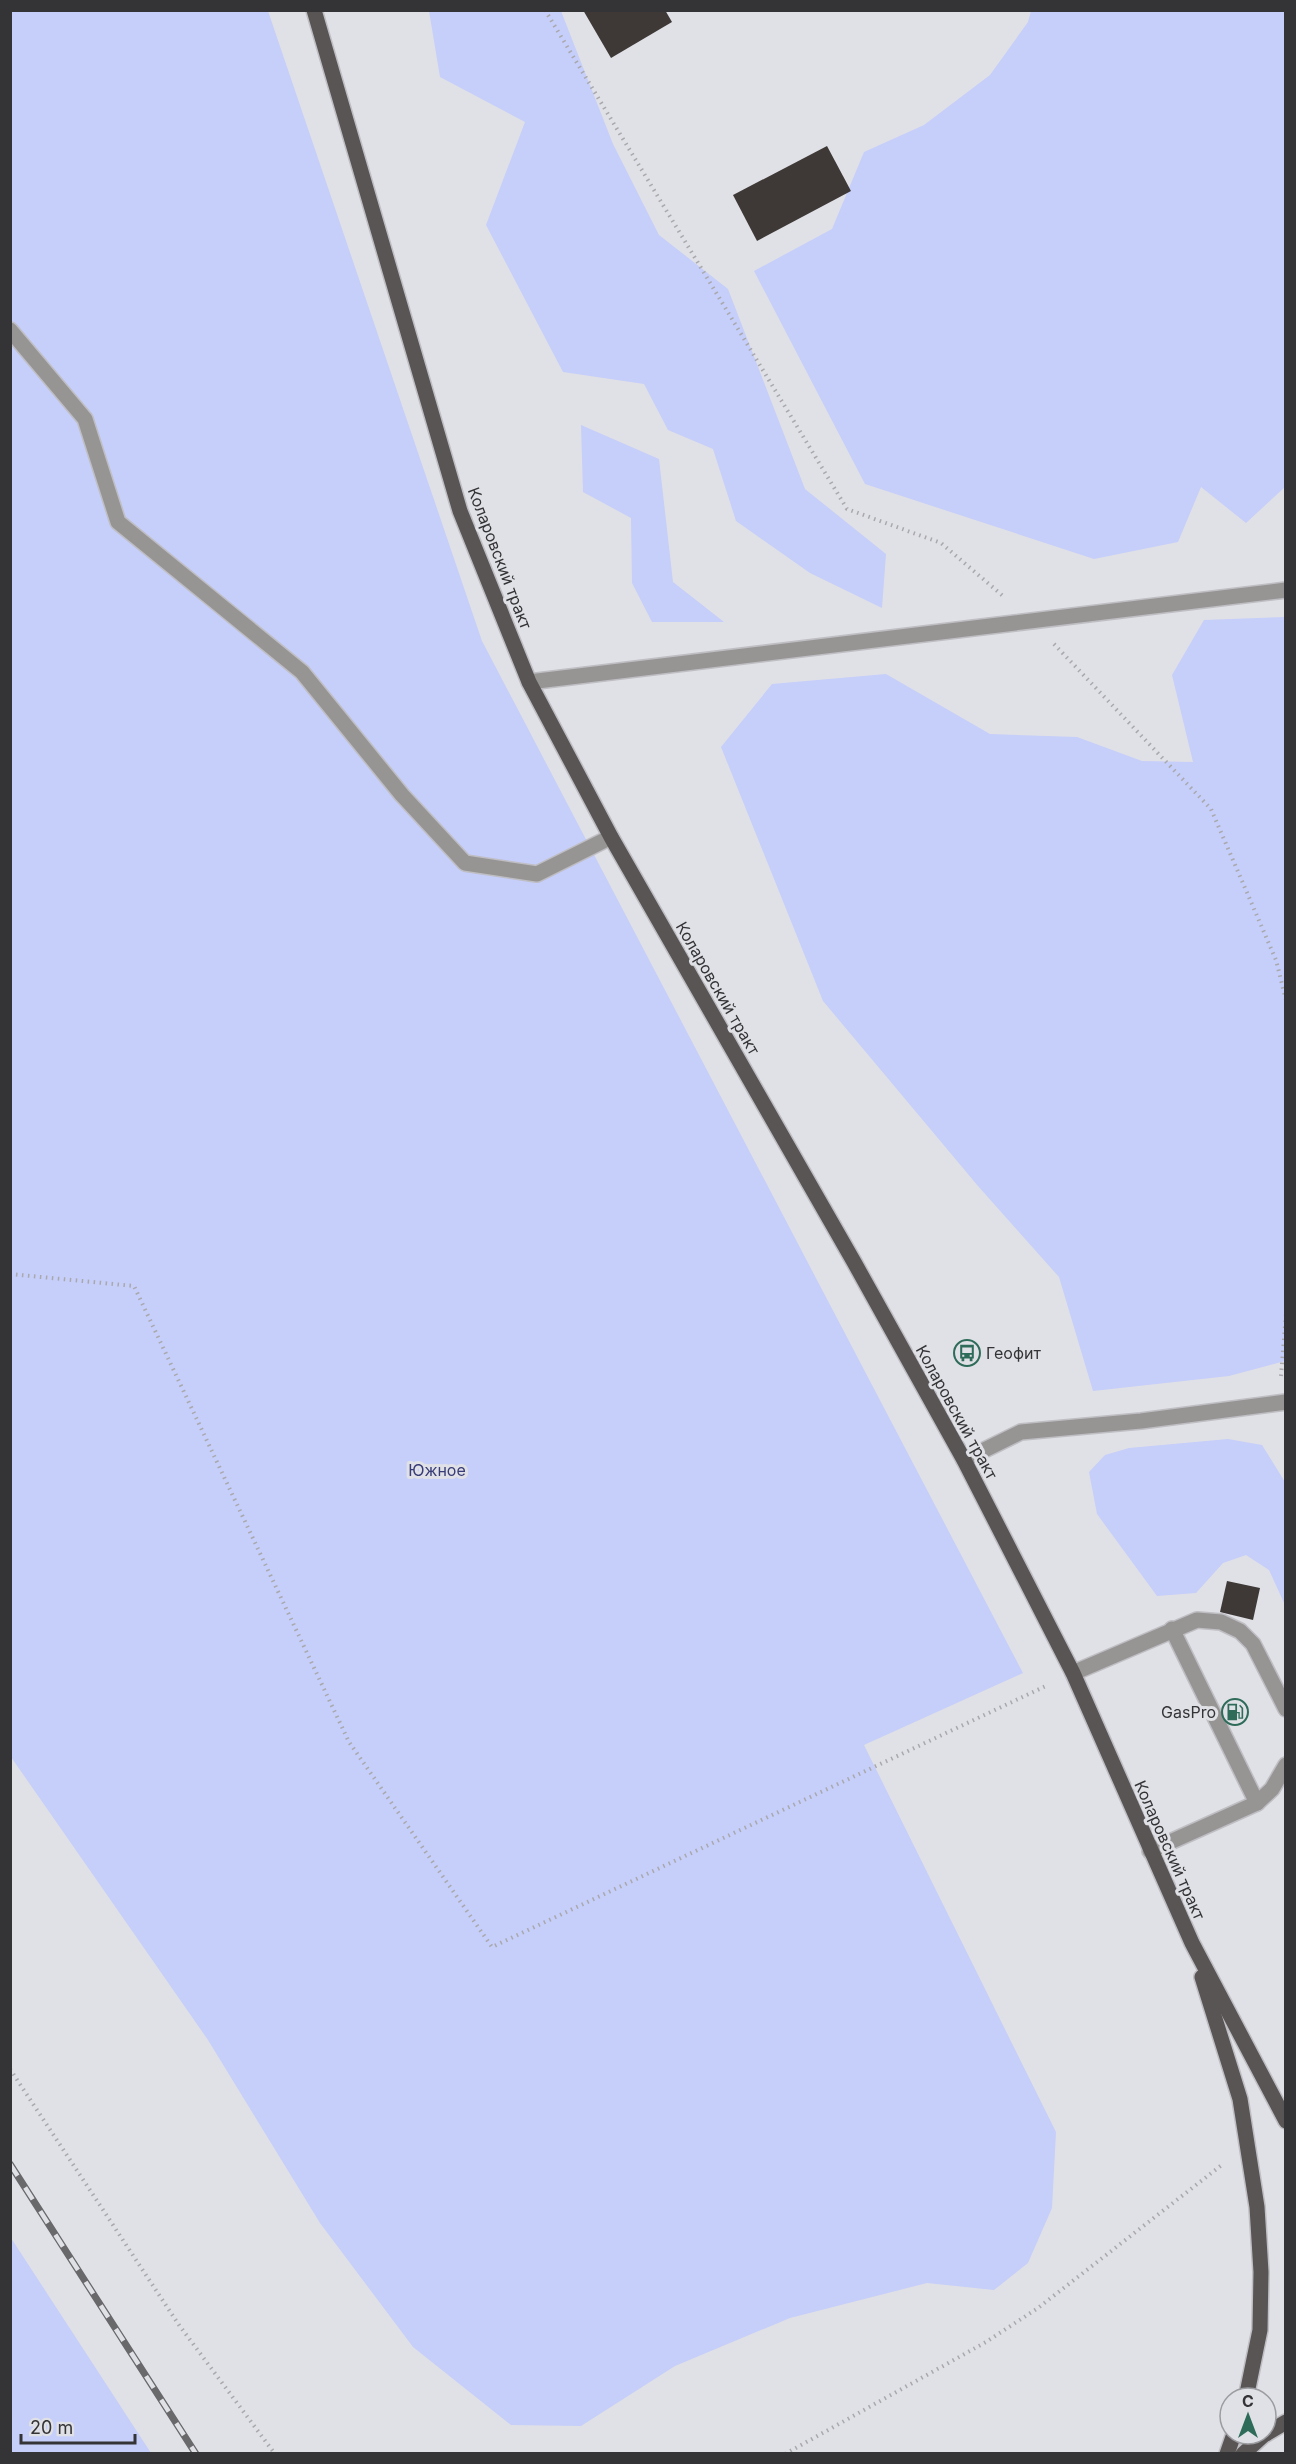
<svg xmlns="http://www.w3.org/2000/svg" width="1296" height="2464" font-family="Inter,sans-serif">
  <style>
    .green { fill: #c6cefa }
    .building { fill: #3e3936 }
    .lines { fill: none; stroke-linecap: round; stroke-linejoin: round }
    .minor-casing { stroke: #bebec3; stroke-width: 18 }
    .major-casing { stroke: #bebec3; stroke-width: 18 }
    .path { stroke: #a9a9ad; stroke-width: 4; stroke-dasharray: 1.5 4.5; stroke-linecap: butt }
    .minor { stroke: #979494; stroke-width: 15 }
    .major { stroke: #5a5555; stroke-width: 15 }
    .rail-casing { stroke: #69696c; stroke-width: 7 }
    .rail { stroke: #e0e1e6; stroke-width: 4.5; stroke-dasharray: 14; stroke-linecap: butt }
    .labels { text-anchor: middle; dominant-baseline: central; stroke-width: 6; stroke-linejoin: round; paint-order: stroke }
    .street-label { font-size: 16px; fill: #343436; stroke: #e0e1e6 }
    .poi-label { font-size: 16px; fill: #343436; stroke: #e0e1e6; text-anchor: start }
    .park-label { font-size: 16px; fill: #383c77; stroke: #e0e1e6 }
  </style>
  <rect width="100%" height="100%" fill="#e0e1e6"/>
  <!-- green -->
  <g class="green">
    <path d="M 10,11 L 268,11 L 482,641 L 1023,1673 L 864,1745 L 1056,2132 L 1052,2208 L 1028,2263 L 994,2290 L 927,2283 L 790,2318 L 675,2366 L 581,2426 L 511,2425 L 413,2347 L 320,2223 L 208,2040 L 11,1757 Z"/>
    <path d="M 429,11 L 561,11 L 613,144 L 659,235 L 728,289 L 805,489 L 886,554 L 882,608 L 810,573 L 736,521 L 713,449 L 668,430 L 644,384 L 563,372 L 486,225 L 525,122 L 440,77 Z"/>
    <path d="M 1031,11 L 1285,11 L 1285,487 L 1246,523 L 1201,487 L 1178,542 L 1094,559 L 865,484 L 754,271 L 832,229 L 864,152 L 924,125 L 990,75 L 1028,22 Z"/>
    <path d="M 581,425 L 659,459 L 673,582 L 724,622 L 652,622 L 632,583 L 631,518 L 583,492 Z"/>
    <path d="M 1285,617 L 1285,1361 L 1229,1376 L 1093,1391 L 1059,1277 L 978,1186 L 823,1001 L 721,747 L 772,684 L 886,674 L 990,734 L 1077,737 L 1142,761 L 1193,762 L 1172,675 L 1204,620 Z"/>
    <path d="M 1228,1439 L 1262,1445 L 1285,1482 L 1285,1605 L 1269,1570 L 1246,1555 L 1223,1563 L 1196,1593 L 1157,1596 L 1097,1514 L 1089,1472 L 1105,1455 L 1129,1448 Z"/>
    <path d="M 11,2238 L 151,2453 L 11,2453 Z"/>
  </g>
  <!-- building -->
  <g class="building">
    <path d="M 583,10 L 665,10 L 672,22 L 611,58 Z"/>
    <path d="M 827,146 L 851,191 L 757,241 L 733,195 Z"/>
    <path d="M 1227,1581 L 1260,1588 L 1253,1620 L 1220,1612 Z"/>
  </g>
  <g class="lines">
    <defs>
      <g id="minor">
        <path d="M 10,330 L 85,419 L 118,522 L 302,672 L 402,795 L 465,863 L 537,874 L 611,837"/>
        <path d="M 529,682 L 1286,590"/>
        <path d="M 964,1460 L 1021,1432 L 1141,1421 L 1286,1402"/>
        <path d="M 1172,1629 L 1257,1803"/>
        <path d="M 1073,1673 L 1197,1620 L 1221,1622 L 1240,1631 L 1253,1644 L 1286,1709"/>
        <path d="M 1150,1851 L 1257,1803 L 1272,1789 L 1286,1765"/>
      </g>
      <g id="major">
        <path d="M 314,10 L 460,511 L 529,682 L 611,837 L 854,1262 L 964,1460 L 1073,1673 L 1192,1943 L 1286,2121"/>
        <path d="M 1202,1977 L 1240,2099 L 1257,2207 L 1261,2272 L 1260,2330 L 1246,2398"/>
        <path d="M 1266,2434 L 1286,2422"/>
        <path d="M 1227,2454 L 1234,2434"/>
        <path d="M 1243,2454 L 1265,2434"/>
      </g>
    </defs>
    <!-- minor casing -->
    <use href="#minor" class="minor-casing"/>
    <!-- major casing -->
    <use href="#major" class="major-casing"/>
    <!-- path -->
    <g class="path">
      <path d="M 545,10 L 847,509 L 941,543 L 1003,596"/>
      <path d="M 1054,644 L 1211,809 L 1276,960 L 1286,1000"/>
      <path d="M 10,1274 L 134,1286 L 349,1742 L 492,1947 L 1048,1685"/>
      <path d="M 1281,1376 L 1286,1314"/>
      <path d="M 10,2069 L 179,2325 L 275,2454"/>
      <path d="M 785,2454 L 986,2342 L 1038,2308 L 1223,2164"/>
    </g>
    <!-- minor -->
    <use href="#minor" class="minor"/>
    <!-- major -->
    <use href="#major" class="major"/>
    <defs>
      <path id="rail" d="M 10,2164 L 196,2454"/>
    </defs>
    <!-- rail casing -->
    <use href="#rail" class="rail-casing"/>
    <!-- rail -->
    <use href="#rail" class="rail"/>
  </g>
  <!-- icons -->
  <defs>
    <symbol id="bus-ring" viewBox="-11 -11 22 22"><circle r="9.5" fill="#e0e1e6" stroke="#2e6c59" stroke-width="1.5"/><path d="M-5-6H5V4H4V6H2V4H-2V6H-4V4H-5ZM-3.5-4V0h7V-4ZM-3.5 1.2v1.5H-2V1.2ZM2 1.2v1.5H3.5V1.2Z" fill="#2e6c59"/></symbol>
    <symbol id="fuel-ring" viewBox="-11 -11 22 22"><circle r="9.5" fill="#e0e1e6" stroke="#2e6c59" stroke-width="1.5"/><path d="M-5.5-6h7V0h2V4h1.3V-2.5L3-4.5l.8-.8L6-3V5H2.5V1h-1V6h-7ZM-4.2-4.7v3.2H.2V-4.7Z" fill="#2e6c59"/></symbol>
  </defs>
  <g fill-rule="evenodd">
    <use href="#bus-ring" x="952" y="1338" width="30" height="30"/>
    <use href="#fuel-ring" x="1220" y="1697" width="30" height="30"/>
  </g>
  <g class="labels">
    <!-- street labels -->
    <g class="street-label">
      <text transform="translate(500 558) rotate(69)">Коларовский тракт</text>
      <text transform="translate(718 988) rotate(60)">Коларовский тракт</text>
      <text transform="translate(957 1412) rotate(61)">Коларовский тракт</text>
      <text transform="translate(1170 1850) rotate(66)">Коларовский тракт</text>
    </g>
    <!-- poi labels -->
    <g class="poi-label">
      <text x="986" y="1353">Геофит</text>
      <text x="1216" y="1712" text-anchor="end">GasPro</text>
    </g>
    <!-- park labels -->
    <g class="park-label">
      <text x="437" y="1470">Южное</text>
    </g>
  </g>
  <!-- border -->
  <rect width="1296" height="2464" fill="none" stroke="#343436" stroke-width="24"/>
  <!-- north arrow -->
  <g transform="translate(1248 2416)"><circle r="28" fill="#e0e1e6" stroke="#9b9ca0" stroke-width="1.5"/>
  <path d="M0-4.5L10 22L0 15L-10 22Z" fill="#2e6c59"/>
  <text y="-9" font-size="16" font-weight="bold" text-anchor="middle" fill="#343436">С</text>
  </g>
  <!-- scale -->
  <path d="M21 2434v9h114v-9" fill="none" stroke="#343436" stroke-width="3"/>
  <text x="30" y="2434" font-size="18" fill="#343436" stroke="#e0e1e6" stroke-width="4.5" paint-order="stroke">20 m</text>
</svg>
